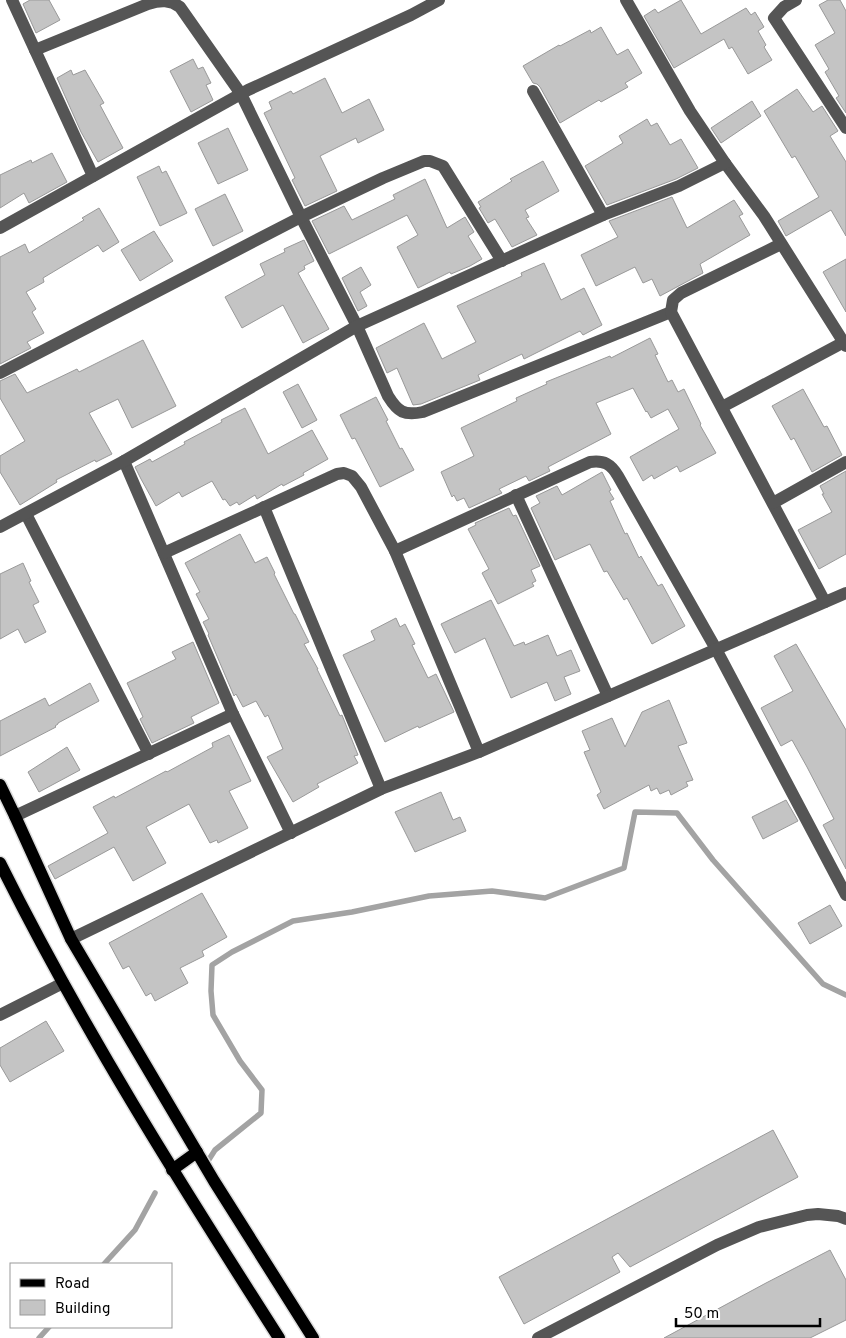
<svg xmlns="http://www.w3.org/2000/svg" width="846" height="1338" font-family="Overpass,sans-serif">
  <style>
    .lines { fill: none; stroke-linecap: round; stroke-linejoin: round }
    .stream { stroke: #a3a3a3; stroke-width: 5.5 }
    .building { fill: #c4c4c4; stroke: #999 }
    .major-casing { stroke: #dbdbdb; stroke-width: 15 }
    .minor { stroke: #555; stroke-width: 12 }
    .major { stroke: #000; stroke-width: 12 }
  </style>
  <rect width="100%" height="100%" fill="#fff"/>
  <g class="lines">
    <!-- stream -->
    <g class="stream">
      <path d="M 208,1161 L 215,1150 L 261,1113 L 262,1090 L 240,1061 L 213,1015 L 211,991 L 212,965 L 232,952 L 293,921 L 352,912 L 429,896 L 492,891 L 545,898 L 624,868 L 635,812 L 677,813 L 713,860 L 823,984 L 846,995"/>
      <path d="M 104,1264 L 135,1230 L 155,1193"/>
      <path d="M 39,1338 L 49,1327"/>
    </g>
  </g>
  <!-- building -->
  <g class="building">
    <path d="M 30,0 L 49,0 L 60,20 L 36,33 L 23,4 Z"/>
    <path d="M 681,0 L 701,34 L 746,8 L 751,15 L 755,12 L 764,27 L 758,31 L 766,45 L 764,47 L 772,60 L 748,74 L 732,47 L 729,49 L 724,39 L 674,68 L 644,16 L 655,9 L 658,13 Z"/>
    <path d="M 828,0 L 840,0 L 846,11 L 846,113 L 836,98 L 839,96 L 825,72 L 829,69 L 815,45 L 835,33 L 819,5 Z"/>
    <path d="M 601,27 L 617,55 L 628,49 L 642,73 L 625,83 L 628,87 L 601,102 L 599,100 L 560,123 L 540,87 L 537,84 L 533,83 L 523,66 L 559,45 L 560,46 L 590,30 L 591,33 Z"/>
    <path d="M 193,59 L 198,69 L 203,67 L 211,83 L 206,85 L 213,100 L 191,112 L 170,71 Z"/>
    <path d="M 71,70 L 73,75 L 85,70 L 104,103 L 100,105 L 123,148 L 98,162 L 81,132 L 57,78 Z"/>
    <path d="M 325,78 L 342,113 L 369,99 L 384,130 L 358,143 L 356,138 L 320,156 L 337,191 L 305,206 L 292,180 L 295,178 L 264,113 L 272,109 L 269,102 L 291,91 L 293,94 Z"/>
    <path d="M 797,89 L 813,112 L 822,106 L 838,131 L 830,136 L 846,162 L 846,236 L 831,210 L 786,236 L 778,221 L 819,197 L 795,156 L 792,158 L 764,111 Z"/>
    <path d="M 752,101 L 761,116 L 721,143 L 711,128 Z"/>
    <path d="M 647,119 L 651,126 L 657,123 L 670,145 L 681,139 L 698,168 L 676,179 L 607,205 L 585,166 L 623,143 L 619,136 Z"/>
    <path d="M 228,128 L 248,170 L 218,184 L 198,143 Z"/>
    <path d="M 52,153 L 67,182 L 29,203 L 24,193 L 0,208 L 0,175 L 31,160 L 32,163 Z"/>
    <path d="M 543,161 L 559,191 L 525,210 L 529,217 L 526,218 L 537,235 L 512,247 L 495,219 L 488,223 L 479,208 L 481,207 L 478,202 L 512,181 L 510,179 Z"/>
    <path d="M 159,166 L 162,173 L 166,171 L 187,213 L 160,226 L 137,177 Z"/>
    <path d="M 425,179 L 447,228 L 465,217 L 474,232 L 468,236 L 482,259 L 470,266 L 451,274 L 450,272 L 418,288 L 397,247 L 418,235 L 407,215 L 329,254 L 312,221 L 344,206 L 352,220 L 395,199 L 393,195 Z"/>
    <path d="M 225,194 L 243,231 L 213,246 L 195,209 Z"/>
    <path d="M 672,197 L 687,228 L 734,200 L 743,214 L 739,216 L 750,235 L 700,264 L 703,273 L 660,296 L 652,279 L 643,283 L 635,267 L 596,286 L 581,255 L 618,237 L 609,221 Z"/>
    <path d="M 99,208 L 119,242 L 103,252 L 98,245 L 43,278 L 44,282 L 26,292 L 36,309 L 32,312 L 44,333 L 27,342 L 31,348 L 0,364 L 0,257 L 25,244 L 29,253 L 84,220 L 82,218 Z"/>
    <path d="M 154,231 L 173,261 L 140,281 L 121,250 Z"/>
    <path d="M 304,240 L 314,261 L 304,266 L 305,269 L 298,273 L 329,329 L 303,343 L 283,305 L 242,328 L 225,297 L 265,275 L 260,264 L 285,252 L 284,249 Z"/>
    <path d="M 846,259 L 846,312 L 823,272 Z"/>
    <path d="M 544,263 L 561,300 L 584,288 L 602,325 L 583,335 L 580,331 L 524,359 L 522,354 L 478,375 L 480,380 L 421,404 L 413,405 L 397,368 L 387,373 L 376,348 L 424,323 L 442,359 L 476,342 L 457,306 L 522,276 L 521,273 Z"/>
    <path d="M 361,267 L 371,285 L 360,292 L 367,306 L 358,311 L 342,278 Z"/>
    <path d="M 650,338 L 658,354 L 655,355 L 668,382 L 672,380 L 678,392 L 684,389 L 701,424 L 700,425 L 716,453 L 680,472 L 677,466 L 654,479 L 652,475 L 643,481 L 630,457 L 679,429 L 668,409 L 651,418 L 647,411 L 646,412 L 633,388 L 596,403 L 611,434 L 548,467 L 550,471 L 529,481 L 526,476 L 499,489 L 502,493 L 469,508 L 464,498 L 457,501 L 454,495 L 452,497 L 441,472 L 474,456 L 461,428 L 517,401 L 516,398 L 547,384 L 546,382 L 610,356 L 611,358 Z"/>
    <path d="M 143,340 L 176,406 L 132,428 L 118,399 L 89,413 L 112,454 L 96,462 L 95,460 L 56,480 L 57,482 L 20,505 L 0,472 L 0,456 L 25,441 L 0,398 L 0,381 L 15,374 L 27,393 L 77,369 L 79,372 Z"/>
    <path d="M 298,384 L 317,420 L 302,428 L 283,392 Z"/>
    <path d="M 803,389 L 824,427 L 827,426 L 842,455 L 812,472 L 794,438 L 791,440 L 772,406 Z"/>
    <path d="M 376,397 L 388,420 L 386,421 L 400,449 L 402,448 L 414,470 L 380,487 L 355,438 L 352,439 L 340,415 Z"/>
    <path d="M 245,408 L 268,454 L 312,430 L 328,459 L 303,473 L 304,475 L 283,486 L 282,484 L 257,499 L 255,495 L 239,505 L 237,502 L 230,506 L 225,499 L 223,500 L 212,481 L 182,497 L 179,492 L 156,506 L 141,479 L 135,467 L 150,459 L 152,462 L 185,444 L 184,442 L 222,422 L 221,420 Z"/>
    <path d="M 846,471 L 846,554 L 819,569 L 798,530 L 832,512 L 822,494 L 824,494 L 820,486 Z"/>
    <path d="M 602,472 L 611,490 L 609,491 L 614,499 L 610,501 L 625,534 L 627,533 L 639,558 L 641,556 L 658,586 L 662,584 L 685,626 L 652,644 L 627,598 L 624,600 L 607,571 L 604,572 L 590,544 L 555,560 L 531,508 L 540,503 L 536,496 L 557,486 L 562,495 Z"/>
    <path d="M 509,508 L 513,516 L 516,515 L 540,566 L 531,570 L 536,581 L 532,583 L 534,586 L 498,604 L 482,573 L 489,569 L 468,529 L 476,525 L 475,523 Z"/>
    <path d="M 240,534 L 255,563 L 267,557 L 275,573 L 274,574 L 294,614 L 295,614 L 309,642 L 304,644 L 318,669 L 317,669 L 340,716 L 342,715 L 358,755 L 354,756 L 358,763 L 317,784 L 319,787 L 293,802 L 267,757 L 283,749 L 268,715 L 265,717 L 256,701 L 243,707 L 236,694 L 234,696 L 208,635 L 209,634 L 203,622 L 209,619 L 196,594 L 200,592 L 185,563 Z"/>
    <path d="M 23,563 L 31,581 L 29,582 L 39,602 L 33,605 L 46,632 L 25,643 L 18,629 L 0,639 L 0,574 Z"/>
    <path d="M 491,600 L 514,646 L 524,642 L 525,645 L 548,635 L 557,656 L 571,650 L 580,671 L 564,677 L 571,694 L 555,701 L 547,682 L 511,698 L 485,638 L 455,653 L 441,624 Z"/>
    <path d="M 396,618 L 400,627 L 405,624 L 415,644 L 412,645 L 428,678 L 436,674 L 454,712 L 419,728 L 418,726 L 385,742 L 343,655 L 375,640 L 371,631 Z"/>
    <path d="M 193,642 L 219,703 L 191,717 L 194,723 L 152,743 L 140,719 L 143,717 L 127,683 L 176,659 L 172,652 Z"/>
    <path d="M 796,644 L 846,730 L 846,869 L 823,825 L 834,819 L 807,767 L 792,740 L 781,746 L 761,708 L 793,691 L 774,656 Z"/>
    <path d="M 90,683 L 99,701 L 58,723 L 58,724 L 55,726 L 56,727 L 0,756 L 0,721 L 45,698 L 49,706 Z"/>
    <path d="M 669,700 L 687,743 L 678,746 L 693,780 L 686,782 L 688,786 L 671,795 L 669,790 L 660,794 L 657,788 L 651,791 L 649,785 L 604,809 L 597,795 L 601,792 L 584,752 L 590,750 L 582,731 L 612,718 L 625,747 L 642,712 Z"/>
    <path d="M 229,735 L 251,781 L 229,791 L 248,828 L 218,843 L 217,840 L 210,843 L 189,804 L 146,827 L 166,863 L 133,881 L 114,847 L 55,879 L 48,866 L 108,833 L 93,807 L 114,796 L 115,798 L 166,771 L 167,772 L 213,747 L 212,743 Z"/>
    <path d="M 67,747 L 80,770 L 39,792 L 28,772 Z"/>
    <path d="M 441,792 L 453,820 L 460,817 L 466,831 L 415,852 L 395,812 Z"/>
    <path d="M 786,800 L 798,821 L 763,839 L 752,817 Z"/>
    <path d="M 202,893 L 227,937 L 202,951 L 204,956 L 180,968 L 188,983 L 155,1001 L 151,993 L 146,996 L 129,966 L 123,969 L 109,943 Z"/>
    <path d="M 830,905 L 842,926 L 810,944 L 798,923 Z"/>
    <path d="M 46,1021 L 64,1051 L 10,1082 L 0,1065 L 0,1048 Z"/>
    <path d="M 773,1130 L 798,1177 L 630,1267 L 618,1253 L 612,1257 L 620,1272 L 524,1324 L 499,1277 Z"/>
    <path d="M 830,1250 L 846,1280 L 846,1320 L 810,1338 L 664,1338 L 766,1283 Z"/>
  </g>
  <g class="lines">
    <defs>
      <g id="major">
        <path d="M 0,785 L 15,816 L 71,939 L 214,1181 L 313,1338"/>
        <path d="M 0,863 C 82,1028 180,1183 279,1338"/>
        <path d="M 172,1170 L 197,1152"/>
      </g>
    </defs>
    <!-- major casing -->
    <use href="#major" class="major-casing"/>
    <!-- minor -->
    <g class="minor">
      <path d="M 12,0 L 93,176"/>
      <path d="M 626,0 L 690,111 L 725,163 L 764,216 L 846,346"/>
      <path d="M 796,0 L 784,7 L 774,18 L 846,128"/>
      <path d="M 35,50 L 148,4 C 161,0 170,0 180,7 L 241,94 L 301,217 L 357,326 L 388,396 C 398,412 404,416 423,412 L 671,312"/>
      <path d="M 533,91 L 603,215"/>
      <path d="M 0,228 L 248,90 L 411,15 L 439,0"/>
      <path d="M 781,244 L 681,293 L 673,300 L 671,312 L 825,602"/>
      <path d="M 0,373 L 301,217 L 383,178 L 424,161 L 430,161 L 443,166 L 502,261"/>
      <path d="M 722,407 L 844,342"/>
      <path d="M 124,461 L 233,714 L 291,833"/>
      <path d="M 516,495 L 608,696"/>
      <path d="M 773,503 L 846,462"/>
      <path d="M 264,507 L 381,789"/>
      <path d="M 26,514 L 149,754"/>
      <path d="M 0,527 L 124,461 L 357,326 L 603,215 L 679,186 L 725,163"/>
      <path d="M 395,551 L 590,462 C 604,460 611,464 618,476 L 716,649 L 846,895"/>
      <path d="M 164,553 L 337,474 L 344,473 L 352,476 L 361,487 L 395,551 L 479,752"/>
      <path d="M 15,816 L 233,714"/>
      <path d="M 71,939 L 381,789 L 479,752 L 846,593"/>
      <path d="M 0,1015 L 63,983"/>
      <path d="M 538,1338 L 717,1245 L 759,1227 L 807,1215 L 818,1214 L 838,1216 L 846,1219"/>
    </g>
    <!-- major -->
    <use href="#major" class="major"/>
  </g>
  <!-- legend -->
  <rect x="10" y="1263" width="162" height="65" fill="#ffffff" stroke="#999999"/>
  <rect x="20" y="1279" width="25" height="8" fill="#000000" stroke="#999999"/>
  <text x="55" y="1288" font-size="15" fill="#000000">Road</text>
  <rect x="20" y="1300" width="25" height="15" fill="#c4c4c4" stroke="#999999"/>
  <text x="55" y="1313" font-size="15" fill="#000000">Building</text>
  <!-- scale -->
  <path d="M676 1318v8h144v-8" fill="none" stroke="#000000" stroke-width="2.5"/>
  <text x="684" y="1318" font-size="15" fill="#000000" stroke="#ffffff" stroke-width="4" paint-order="stroke">50 m</text>
</svg>
